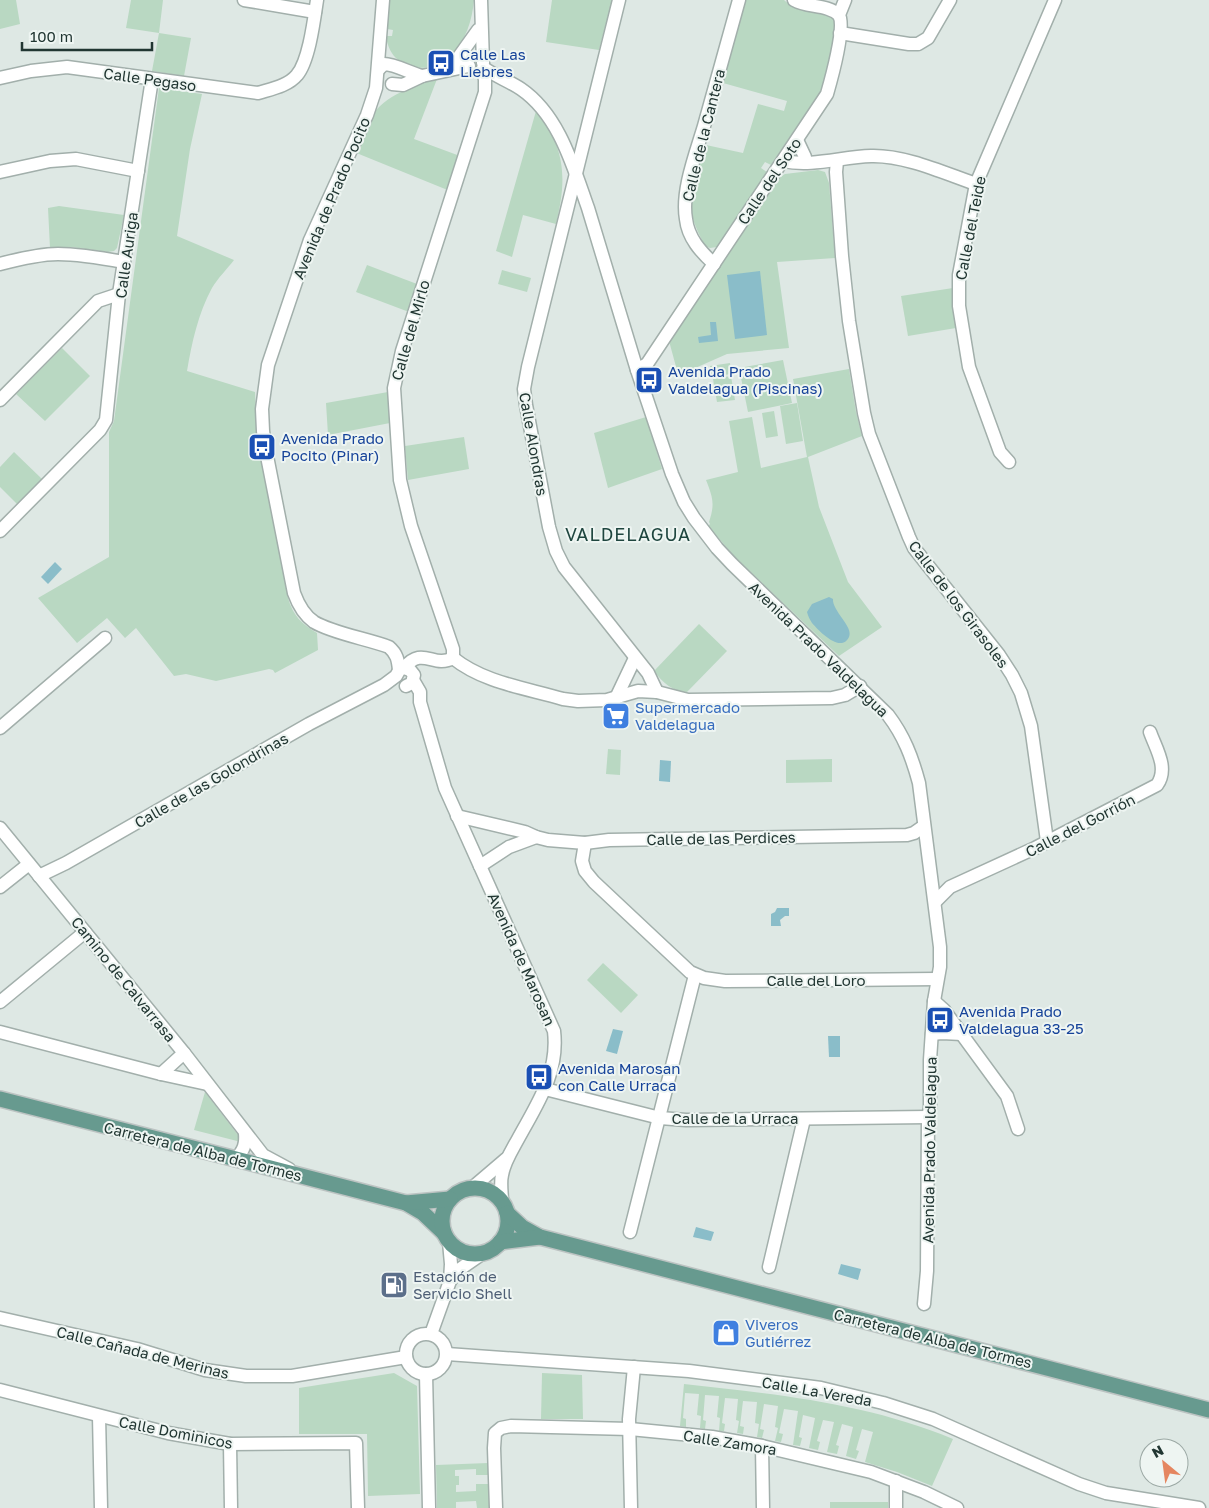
<svg xmlns="http://www.w3.org/2000/svg" width="1209" height="1508" font-family="'Golos Text',sans-serif">
  <style>
    .green { fill: #b9d8c2 }
    .water { fill: #8abdc9 }
    .lines { fill: none; stroke-linecap: round; stroke-linejoin: round }
    .minor-casing { stroke: #a2afab; stroke-width: 15 }
    .major-casing { stroke: #bcc3c2; stroke-width: 18 }
    .minor { stroke: #fff; stroke-width: 12 }
    .major { stroke: #679a8f; stroke-width: 15 }
    .labels { text-anchor: middle; dominant-baseline: central; stroke-width: 4; stroke-linejoin: round; paint-order: stroke }
    .transit-label { font-size: 15px; fill: #164399; stroke: #eef5f2; text-anchor: start }
    .street-label { font-size: 15px; fill: #213632; stroke: #eef5f2 }
    .shop-label { font-size: 15px; fill: #366cbe; stroke: #eef5f2; text-anchor: start }
    .service-label { font-size: 15px; fill: #4e5e75; stroke: #eef5f2; text-anchor: start }
    .quarter-label { font-size: 18px; letter-spacing: 1px; fill: #1f463f; stroke: #eef5f2 }
  </style>
  <rect width="100%" height="100%" fill="#dee8e4"/>
  <!-- green -->
  <g class="green">
    <path d="M 0,0 L 16,0 L 20,24 L 0,29 Z"/>
    <path d="M 131,0 L 163,0 L 159,33 L 191,38 L 184,76 L 152,71 L 159,33 L 126,28 Z"/>
    <path d="M 389,0 L 474,0 C 472,21 466,41 450,56 C 427,77 390,70 386,36 L 392,36 L 393,30 L 387,29 Z"/>
    <path d="M 552,0 L 612,0 L 599,50 L 546,42 Z"/>
    <path d="M 746,0 L 784,0 C 800,14 813,10 832,16 L 834,20 L 835,29 L 826,78 L 820,92 L 771,165 L 765,162 L 761,168 L 767,172 L 717,247 L 710,248 L 705,246 C 700,236 694,225 692,214 C 687,192 700,166 706,145 L 743,153 L 758,104 L 784,111 L 787,101 L 723,83 Z"/>
    <path d="M 437,79 L 414,139 L 460,156 L 450,191 L 354,152 C 360,141 365,128 371,117 C 384,96 414,85 437,79 Z"/>
    <path d="M 159,88 L 202,94 L 190,149 L 177,236 L 234,260 C 227,269 218,278 212,288 C 198,314 192,342 187,371 L 255,392 L 257,438 L 288,598 C 293,616 302,624 317,633 L 318,650 L 275,673 L 273,670 L 269,669 L 216,681 L 186,674 L 174,676 L 136,628 L 125,638 L 107,618 L 77,643 L 38,598 L 109,557 L 109,432 L 114,421 Z"/>
    <path d="M 536,111 C 566,148 567,179 556,224 L 523,215 L 512,257 L 496,251 Z"/>
    <path d="M 818,170 L 825,172 L 829,183 L 835,258 L 777,262 L 789,348 L 727,354 L 693,369 L 678,374 L 669,341 L 780,177 L 785,174 Z"/>
    <path d="M 59,206 L 124,215 L 117,248 L 114,251 L 108,252 L 71,247 L 50,248 L 48,208 Z"/>
    <path d="M 367,265 L 417,284 L 409,312 L 356,292 Z"/>
    <path d="M 502,270 L 531,278 L 527,292 L 498,284 Z"/>
    <path d="M 953,288 L 956,328 L 908,336 L 901,296 Z"/>
    <path d="M 62,348 L 90,376 L 45,421 L 16,394 Z"/>
    <path d="M 783,360 L 792,403 L 748,412 L 739,368 Z"/>
    <path d="M 730,363 L 731,374 L 711,377 L 710,366 Z"/>
    <path d="M 849,369 L 856,412 L 862,436 L 808,457 L 819,507 L 848,582 L 882,627 L 839,656 L 735,557 L 708,526 L 710,524 L 709,522 C 715,504 713,498 706,480 L 738,472 L 729,421 L 752,417 L 761,468 L 807,457 L 793,379 Z"/>
    <path d="M 731,376 L 735,400 L 717,402 L 713,379 Z"/>
    <path d="M 388,392 L 390,423 L 328,435 L 326,403 Z"/>
    <path d="M 797,403 L 803,441 L 786,444 L 780,406 Z"/>
    <path d="M 774,411 L 778,436 L 766,438 L 762,413 Z"/>
    <path d="M 646,417 L 662,469 L 608,488 L 594,433 Z"/>
    <path d="M 464,437 L 469,469 L 408,480 L 405,446 Z"/>
    <path d="M 14,452 L 42,479 L 17,504 L 0,487 L 0,467 Z"/>
    <path d="M 699,624 L 727,651 L 687,692 C 673,692 662,682 654,671 Z"/>
    <path d="M 608,749 L 621,750 L 620,775 L 606,774 Z"/>
    <path d="M 832,759 L 832,782 L 786,783 L 786,760 Z"/>
    <path d="M 603,963 L 638,995 L 621,1013 L 587,980 Z"/>
    <path d="M 205,1092 L 241,1139 L 241,1142 L 194,1130 Z"/>
    <path d="M 394,1373 L 417,1386 L 420,1494 L 368,1496 L 367,1434 L 299,1434 L 299,1388 Z"/>
    <path d="M 542,1373 L 582,1375 L 583,1419 L 541,1419 Z"/>
    <path d="M 684,1384 C 775,1394 867,1403 953,1439 L 932,1486 L 897,1472 L 865,1462 L 873,1432 L 862,1429 L 856,1450 L 859,1451 L 856,1459 L 846,1456 L 853,1427 L 842,1424 L 836,1445 L 839,1446 L 837,1454 L 827,1452 L 834,1422 L 823,1420 L 817,1441 L 820,1442 L 818,1450 L 809,1448 L 815,1418 L 803,1415 L 799,1437 L 802,1438 L 800,1446 L 793,1445 L 798,1411 L 784,1409 L 779,1433 L 783,1434 L 781,1442 L 775,1441 L 778,1428 L 775,1427 L 778,1406 L 764,1404 L 760,1429 L 764,1430 L 762,1438 L 757,1437 L 759,1424 L 755,1423 L 757,1402 L 743,1401 L 740,1426 L 744,1427 L 743,1434 L 737,1433 L 739,1421 L 736,1420 L 738,1399 L 725,1398 L 722,1423 L 725,1424 L 724,1431 L 719,1431 L 720,1418 L 717,1417 L 719,1396 L 705,1395 L 703,1420 L 706,1421 L 705,1429 L 700,1428 L 701,1416 L 697,1415 L 699,1394 L 685,1393 L 683,1418 L 686,1419 L 686,1427 L 680,1426 Z"/>
    <path d="M 488,1463 L 488,1475 L 476,1475 L 476,1469 L 455,1470 L 455,1476 L 459,1476 L 459,1485 L 456,1485 L 456,1492 L 476,1491 L 476,1484 L 489,1484 L 489,1508 L 477,1508 L 476,1501 L 456,1502 L 456,1508 L 437,1508 L 436,1465 Z"/>
    <rect x="830" y="1502" width="58" height="6"/>
  </g>
  <!-- water -->
  <g class="water">
    <path d="M 760,271 L 767,335 L 735,339 L 727,275 Z"/>
    <path d="M 710,322 L 716,322 L 718,341 L 699,343 L 698,337 L 711,335 Z"/>
    <path d="M 55,562 L 62,569 L 48,584 L 41,577 Z"/>
    <path d="M 829,597 L 833,599 C 832,611 854,627 849,637 C 841,654 819,631 812,623 C 810,620 808,616 807,612 L 812,604 Z"/>
    <path d="M 660,760 L 671,761 L 670,782 L 659,781 Z"/>
    <path d="M 777,908 L 789,908 L 789,916 L 785,916 L 780,920 L 781,926 L 771,926 L 771,914 L 775,912 Z"/>
    <path d="M 613,1029 L 623,1031 L 617,1054 L 606,1051 Z"/>
    <path d="M 828,1036 L 840,1036 L 840,1057 L 829,1057 Z"/>
    <path d="M 696,1227 L 714,1232 L 711,1241 L 693,1237 Z"/>
    <path d="M 841,1264 L 861,1269 L 858,1280 L 838,1274 Z"/>
  </g>
  <g class="lines">
    <defs>
      <g id="minor">
        <path d="M 244,0 L 315,12"/>
        <path d="M 383,0 L 376,88 L 367,115 L 310,240 L 268,365 L 262,409 L 263,431 L 265,446 L 294,593 C 298,604 304,615 314,622 C 332,633 368,639 389,647 C 397,654 398,660 399,670"/>
        <path d="M 481,0 L 483,63"/>
        <path d="M 619,0 L 528,367 L 524,389 L 526,405 L 549,527 L 556,551 L 564,567 L 648,673 L 657,692"/>
        <path d="M 794,0 C 808,8 827,4 839,15"/>
        <path d="M 840,33 L 909,44 L 918,44 L 928,38 L 950,0"/>
        <path d="M 484,68 C 495,76 509,81 521,89 C 559,115 573,166 588,208 L 637,370 L 672,474 L 684,502 L 694,518 L 717,548 L 732,564 L 888,715 C 904,736 912,757 919,783 L 940,947 L 940,967 L 934,1001 L 930,1060 L 930,1108 L 928,1117 L 927,1271 L 924,1304"/>
        <path d="M 450,69 L 478,30"/>
        <path d="M 378,70 L 384,64 C 395,64 410,73 422,76"/>
        <path d="M 0,78 L 31,71 L 67,67 L 258,93 C 271,89 288,86 297,75 C 309,61 314,20 317,0"/>
        <path d="M 392,84 L 403,85 L 422,76 L 469,66"/>
        <path d="M 797,140 L 805,157"/>
        <path d="M 783,161 C 813,167 841,157 871,156 C 905,155 944,173 976,184"/>
        <path d="M 837,161 L 836,172 L 842,256 L 849,321 L 864,413 L 869,434 L 909,537 L 914,548 L 999,655 L 1012,675 L 1021,693 L 1031,726 L 1047,841"/>
        <path d="M 0,172 L 50,161 L 76,159 L 138,171"/>
        <path d="M 0,264 C 19,259 39,254 58,254 C 80,254 102,258 124,262"/>
        <path d="M 714,264 C 701,252 688,238 686,219 C 681,191 696,153 704,126 C 716,84 727,42 739,0"/>
        <path d="M 637,370 L 647,364 L 827,94 C 831,80 846,27 839,15 L 845,0"/>
        <path d="M 0,400 L 98,301 L 119,294"/>
        <path d="M 1009,462 L 1000,452 L 969,367 L 959,306 L 959,275 L 976,184 L 1055,0"/>
        <path d="M 0,531 L 100,430 L 106,420 L 119,294 L 152,79"/>
        <path d="M 453,658 L 453,649 L 411,526 L 400,480 L 394,388 L 402,351 L 485,92 L 485,79 L 482,70"/>
        <path d="M 453,658 C 484,683 526,688 563,699 L 578,701 L 607,700 L 638,691 L 657,692 L 688,700 L 832,698 L 845,695 L 860,686"/>
        <path d="M 404,668 C 423,645 433,669 453,658"/>
        <path d="M 413,680 L 420,692 L 420,702 L 445,788 L 554,1031 C 559,1073 537,1104 518,1139 C 512,1150 504,1162 502,1175 C 500,1183 502,1193 502,1202"/>
        <path d="M 616,698 L 635,658"/>
        <path d="M 0,728 L 105,638"/>
        <path d="M 457,816 L 525,832 L 536,837 L 548,840 L 585,843 L 609,840 L 907,835 L 914,833 L 924,826"/>
        <path d="M 0,828 L 184,1053 L 263,1155 L 289,1169"/>
        <path d="M 585,843 L 582,861 L 585,871 L 594,882 L 690,972 L 704,978 L 725,981 L 937,979"/>
        <path d="M 480,866 L 509,847 L 536,837"/>
        <path d="M 39,876 L 66,863 L 309,724 L 384,685 L 396,676 L 400,669 L 404,668 L 410,670 L 414,675 L 412,683 L 406,686"/>
        <path d="M 0,887 L 29,864"/>
        <path d="M 935,902 L 950,887 L 1035,848 L 1157,785 C 1169,768 1156,749 1150,732"/>
        <path d="M 934,1001 L 944,1010 L 1007,1096 L 1018,1129"/>
        <path d="M 0,1002 L 85,932"/>
        <path d="M 0,1032 L 161,1074 L 207,1084"/>
        <path d="M 932,1034 L 942,1033 L 962,1034"/>
        <path d="M 161,1074 L 184,1053"/>
        <path d="M 545,1089 L 660,1118 L 686,1120 L 928,1117"/>
        <path d="M 236,1159 C 244,1150 246,1144 245,1133"/>
        <path d="M 472,1188 L 506,1159"/>
        <path d="M 630,1232 L 695,975"/>
        <path d="M 769,1267 L 804,1119"/>
        <path d="M 450,1281 L 460,1269 L 483,1253"/>
        <path d="M 0,1318 L 137,1349 L 205,1370 L 246,1376 L 292,1376 L 406,1357"/>
        <circle cx="426" cy="1354" r="20"/>
        <path d="M 431,1334 L 450,1281 L 451,1264 L 449,1242"/>
        <path d="M 447,1354 L 689,1371 L 821,1388 L 883,1403 L 933,1419 L 1079,1484 L 1106,1493 L 1199,1508"/>
        <path d="M 426,1374 L 429,1508"/>
        <path d="M 0,1390 L 168,1433 L 230,1444 L 356,1443 L 358,1508"/>
        <path d="M 99,1416 L 101,1508"/>
        <path d="M 230,1444 L 231,1508"/>
        <path d="M 762,1446 L 763,1508"/>
        <path d="M 896,1481 L 896,1508"/>
        <path d="M 496,1508 L 494,1448 L 495,1433 L 501,1428 L 511,1426 L 630,1429 L 712,1437 L 762,1446 L 871,1472 L 924,1492 L 957,1508"/>
        <path d="M 631,1508 L 629,1419 L 634,1367"/>
      </g>
      <g id="major">
        <path d="M 0,1099 L 236,1159 L 406,1203 L 423,1213 L 444,1233"/>
        <circle cx="475" cy="1221" r="33"/>
        <path d="M 406,1203 L 450,1199"/>
        <path d="M 507,1213 L 522,1227 L 540,1237 L 1209,1410"/>
        <path d="M 500,1242 L 540,1237"/>
      </g>
    </defs>
    <!-- minor casing -->
    <use href="#minor" class="minor-casing"/>
    <!-- major casing -->
    <use href="#major" class="major-casing"/>
    <!-- minor -->
    <use href="#minor" class="minor"/>
    <!-- major -->
    <use href="#major" class="major"/>
  </g>
  <!-- icons -->
  <defs>
    <symbol id="bus-square" viewBox="-11 -11 22 22"><rect x="-9" y="-9" width="18" height="18" rx="4" fill="#1a4fb4" stroke="#eef5f2"/><path d="M-5-6H5V4H4V6H2V4H-2V6H-4V4H-5ZM-3.5-4V0h7V-4ZM-3.5 1.2v1.5H-2V1.2ZM2 1.2v1.5H3.5V1.2Z" fill="#fff"/></symbol>
    <symbol id="supermarket-square" viewBox="-11 -11 22 22"><rect x="-9" y="-9" width="18" height="18" rx="4" fill="#3f7fe0" stroke="#eef5f2"/><path d="M-6-5.5h2.5l.6 2H6L4.5 2H-2.5L-4.4-4H-6ZM-1.5 3.2a1.3 1.3 0 1 0 .1 0ZM3 3.2a1.3 1.3 0 1 0 .1 0Z" fill="#fff"/></symbol>
    <symbol id="fuel-square" viewBox="-11 -11 22 22"><rect x="-9" y="-9" width="18" height="18" rx="4" fill="#5c6f8a" stroke="#eef5f2"/><path d="M-5.5-6h7V0h2V4h1.3V-2.5L3-4.5l.8-.8L6-3V5H2.5V1h-1V6h-7ZM-4.2-4.7v3.2H.2V-4.7Z" fill="#fff"/></symbol>
    <symbol id="shop-square" viewBox="-11 -11 22 22"><rect x="-9" y="-9" width="18" height="18" rx="4" fill="#3f7fe0" stroke="#eef5f2"/><path d="M-5-2.5h2.3a2.7 3.5 0 0 1 5.4 0H5L5.5 6h-11ZM-1.5-2.5h3a1.5 2.3 0 0 0-3 0Z" fill="#fff"/></symbol>
  </defs>
  <g fill-rule="evenodd">
    <use href="#bus-square" x="425" y="47" width="32" height="32"/>
    <use href="#bus-square" x="633" y="364" width="32" height="32"/>
    <use href="#bus-square" x="246" y="431" width="32" height="32"/>
    <use href="#supermarket-square" x="600" y="700" width="32" height="32"/>
    <use href="#bus-square" x="924" y="1004" width="32" height="32"/>
    <use href="#bus-square" x="523" y="1061" width="32" height="32"/>
    <use href="#fuel-square" x="378" y="1269" width="32" height="32"/>
    <use href="#shop-square" x="710" y="1317" width="32" height="32"/>
  </g>
  <g class="labels">
    <!-- transit labels -->
    <g class="transit-label">
      <text x="460" y="54">Calle Las<tspan x="460" dy="17">Liebres</tspan></text>
      <text x="668" y="371">Avenida Prado<tspan x="668" dy="17">Valdelagua (Piscinas)</tspan></text>
      <text x="281" y="438">Avenida Prado<tspan x="281" dy="17">Pocito (Pinar)</tspan></text>
      <text x="959" y="1011">Avenida Prado<tspan x="959" dy="17">Valdelagua 33-25</tspan></text>
      <text x="558" y="1068">Avenida Marosan<tspan x="558" dy="17">con Calle Urraca</tspan></text>
    </g>
    <!-- street labels -->
    <g class="street-label">
      <text transform="translate(150 79) rotate(8)">Calle Pegaso</text>
      <text transform="translate(703 135) rotate(-76)">Calle de la Cantera</text>
      <text transform="translate(769 181) rotate(-56)">Calle del Soto</text>
      <text transform="translate(331 198) rotate(-67)">Avenida de Prado Pocito</text>
      <text transform="translate(970 228) rotate(-79)">Calle del Teide</text>
      <text transform="translate(126 255) rotate(-82)">Calle Auriga</text>
      <text transform="translate(410 330) rotate(-74)">Calle del Mirlo</text>
      <text transform="translate(534 444) rotate(80)">Calle Alondras</text>
      <text transform="translate(959 604) rotate(53)">Calle de los Girasoles</text>
      <text transform="translate(819 649) rotate(44)">Avenida Prado Valdelagua</text>
      <text transform="translate(211 780) rotate(-30)">Calle de las Golondrinas</text>
      <text transform="translate(1080 825) rotate(-27)">Calle del Gorrión</text>
      <text transform="translate(721 838) rotate(-1)">Calle de las Perdices</text>
      <text transform="translate(522 959) rotate(66)">Avenida de Marosan</text>
      <text transform="translate(124 979) rotate(51)">Camino de Calvarrasa</text>
      <text x="816" y="980">Calle del Loro</text>
      <text x="735" y="1118">Calle de la Urraca</text>
      <text transform="translate(929 1150) rotate(-89)">Avenida Prado Valdelagua</text>
      <text transform="translate(203 1151) rotate(14)">Carretera de Alba de Tormes</text>
      <text transform="translate(933 1338) rotate(14)">Carretera de Alba de Tormes</text>
      <text transform="translate(143 1352) rotate(14)">Calle Cañada de Merinas</text>
      <text transform="translate(817 1391) rotate(10)">Calle La Vereda</text>
      <text transform="translate(176 1432) rotate(11)">Calle Dominicos</text>
      <text transform="translate(730 1442) rotate(9)">Calle Zamora</text>
    </g>
    <!-- shop labels -->
    <g class="shop-label">
      <text x="635" y="707">Supermercado<tspan x="635" dy="17">Valdelagua</tspan></text>
      <text x="745" y="1324">Viveros<tspan x="745" dy="17">Gutiérrez</tspan></text>
    </g>
    <!-- service labels -->
    <g class="service-label">
      <text x="413" y="1276">Estación de<tspan x="413" dy="17">Servicio Shell</tspan></text>
    </g>
    <!-- quarter labels -->
    <g class="quarter-label">
      <text x="628" y="534">VALDELAGUA</text>
    </g>
  </g>
  <!-- north arrow -->
  <g transform="translate(1164 1463) rotate(331)"><circle r="24" fill="#eef5f2" stroke="#9ca9a5"/>
  <path d="M0-4L9 19L0 12L-9 19Z" fill="#e58660"/>
  <text y="-8" font-size="14" font-weight="bold" text-anchor="middle" fill="#213632">N</text>
  </g>
  <!-- scale -->
  <path d="M22 42v8h130v-8" fill="none" stroke="#213632" stroke-width="2.5"/>
  <text x="30" y="42" font-size="15" fill="#213632" stroke="#eef5f2" stroke-width="4" paint-order="stroke">100 m</text>
</svg>
